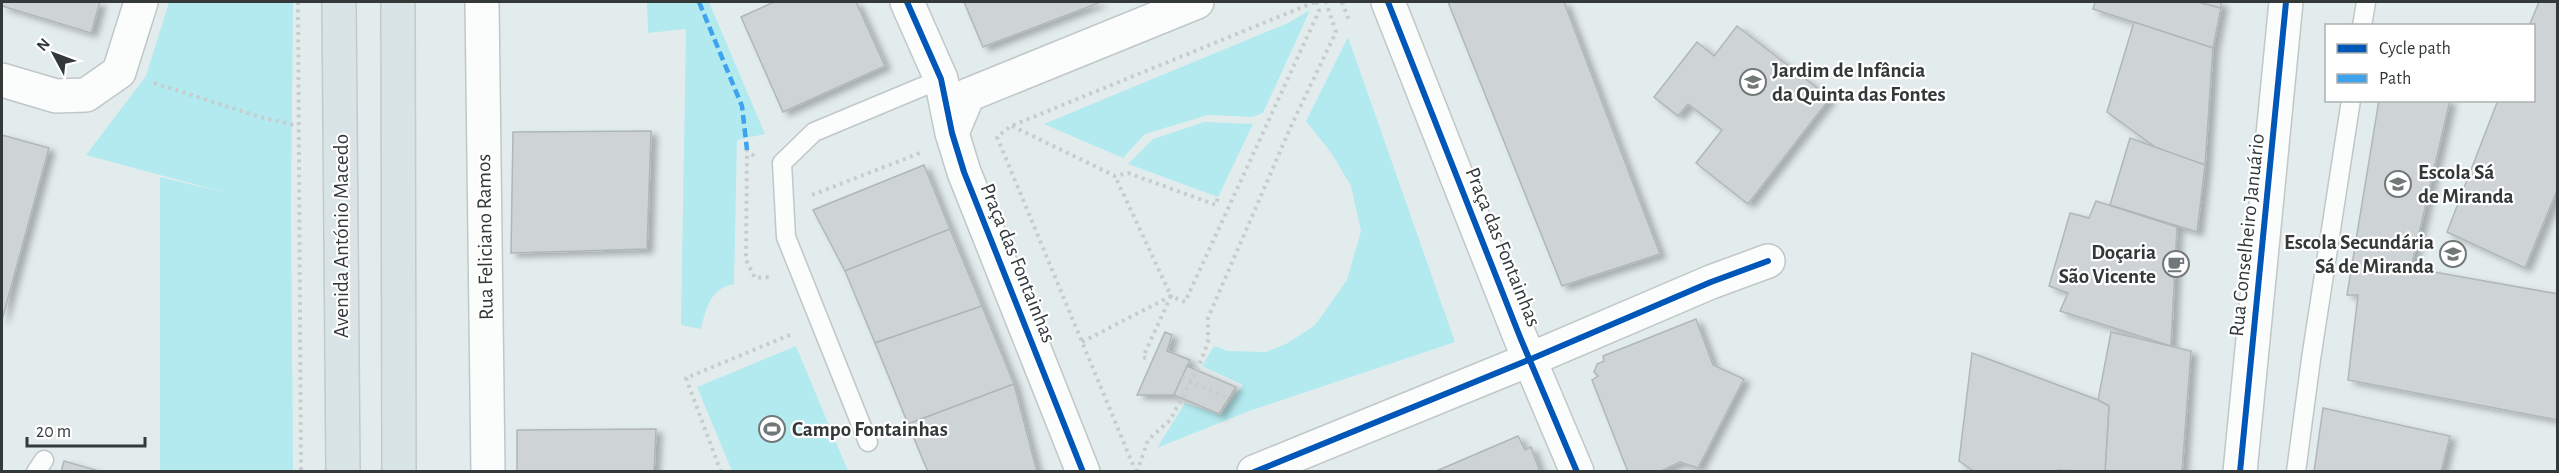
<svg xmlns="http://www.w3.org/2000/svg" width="2559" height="473" font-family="'Alegreya Sans',sans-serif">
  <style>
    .green { fill: #b3eaef }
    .building { fill: #ced4d5; stroke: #b0b7b8; stroke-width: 1.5; filter: url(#shadow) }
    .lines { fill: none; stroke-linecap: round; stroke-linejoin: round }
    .service-casing { stroke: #c0c7c7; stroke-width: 21 }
    .minor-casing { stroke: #c0c7c7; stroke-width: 36 }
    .tertiary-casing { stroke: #c0c7c7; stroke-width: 36 }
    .trunk-casing { stroke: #c4c9c9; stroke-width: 36 }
    .path { stroke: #c8cccc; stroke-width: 4; stroke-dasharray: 3 4.5; stroke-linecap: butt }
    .service { stroke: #fbfcfc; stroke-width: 18 }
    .minor { stroke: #fbfcfc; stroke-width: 33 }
    .tertiary { stroke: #fbfcfc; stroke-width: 33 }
    .trunk { stroke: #d8e4e6; stroke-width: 33 }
    .quiet { stroke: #3ea3ec; stroke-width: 4.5; stroke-dasharray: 9 4.5; stroke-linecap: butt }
    .cycleway-casing { stroke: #fff; stroke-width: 10 }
    .cycleway { stroke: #0057b8; stroke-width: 6 }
    .labels { text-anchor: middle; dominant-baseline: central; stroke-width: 4.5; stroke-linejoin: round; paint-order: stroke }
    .poi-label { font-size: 21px; font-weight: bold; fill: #333939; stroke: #fff; text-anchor: start }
    .street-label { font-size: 21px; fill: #333939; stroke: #fff }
  </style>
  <defs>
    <filter id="shadow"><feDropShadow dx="6" dy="4" stdDeviation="3" flood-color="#0004"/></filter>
  </defs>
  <rect width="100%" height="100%" fill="#e3eced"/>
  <!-- green -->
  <g class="green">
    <path d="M 169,2 L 293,2 L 291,209 L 293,471 L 160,471 L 160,177 L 227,193 L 86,155 L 146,76 Z"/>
    <path d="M 647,2 L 709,2 L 765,134 L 737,140 L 734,284 C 710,288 706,309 701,329 L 681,325 L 686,29 L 648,33 Z"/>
    <path d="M 1310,10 L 1263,113 L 1252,117 L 1208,115 L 1145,134 L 1123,158 L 1044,124 L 1288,23 Z"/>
    <path d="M 1348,37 L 1455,342 L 1249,411 L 1157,448 L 1185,403 L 1221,415 L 1243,385 L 1202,366 L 1214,346 L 1228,351 L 1266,352 L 1288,343 L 1315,325 L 1347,280 L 1361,231 L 1351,186 L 1332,154 L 1306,121 Z"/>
    <path d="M 1204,122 L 1253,124 L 1218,197 L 1128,164 L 1153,139 Z"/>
    <path d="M 796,346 L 848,471 L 732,471 L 697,387 Z"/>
  </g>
  <!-- building -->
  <g class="building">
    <path d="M 2,2 L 100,2 L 91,33 L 2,6 Z"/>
    <path d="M 774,2 L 856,2 L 885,66 L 783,112 L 741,17 Z"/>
    <path d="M 964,2 L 1101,2 L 983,47 Z"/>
    <path d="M 1448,2 L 1564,2 L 1660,254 L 1562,286 Z"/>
    <path d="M 2095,2 L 2198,2 L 2221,8 L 2213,48 L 2093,9 Z"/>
    <path d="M 2198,2 L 2221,2 L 2221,8 Z"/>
    <path d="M 2539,2 L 2558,2 L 2558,188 L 2525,268 L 2447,232 L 2498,100 L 2534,100 L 2534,26 L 2529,26 Z"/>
    <path d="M 2134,22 L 2213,48 L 2205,165 L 2158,149 L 2107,112 Z"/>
    <path d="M 1737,26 L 1830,98 L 1748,204 L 1696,163 L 1722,130 L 1688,104 L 1678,116 L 1654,97 L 1697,42 L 1714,56 Z"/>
    <path d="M 2379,100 L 2450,100 L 2411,268 L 2558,294 L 2558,420 L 2348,380 L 2358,295 L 2347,295 Z"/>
    <path d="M 651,131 L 647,249 L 511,253 L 513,132 Z"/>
    <path d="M 2,135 L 49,148 L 2,320 Z"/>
    <path d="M 2130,138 L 2205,165 L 2197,232 L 2110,205 Z"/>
    <path d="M 924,165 L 950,229 L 845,271 L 813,210 Z"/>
    <path d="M 2096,201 L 2177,227 L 2171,346 L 2060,311 L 2068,293 L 2049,286 L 2070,213 L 2089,218 Z"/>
    <path d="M 950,229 L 982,306 L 875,343 L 845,271 Z"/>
    <path d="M 982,306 L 1014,384 L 908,424 L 875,343 Z"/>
    <path d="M 1696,319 L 1713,365 L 1744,379 L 1698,468 L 1680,462 L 1659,472 L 1628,472 L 1592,380 L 1598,376 L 1594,372 L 1597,364 L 1604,361 L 1603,356 Z"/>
    <path d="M 1165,332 L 1172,335 L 1167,351 L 1190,360 L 1174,395 L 1137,395 Z"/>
    <path d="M 2111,332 L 2191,351 L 2182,472 L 2105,472 L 2109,406 L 2098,400 Z"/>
    <path d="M 1972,353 L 2098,400 L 2109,406 L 2105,472 L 2058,470 L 2058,472 L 1975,472 L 1959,461 Z"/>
    <path d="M 1187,366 L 1236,387 L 1219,414 L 1174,395 Z"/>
    <path d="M 1014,384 L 1037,472 L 928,472 L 908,424 Z"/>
    <path d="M 2323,408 L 2450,436 L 2441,472 L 2314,472 Z"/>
    <path d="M 656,429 L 654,472 L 517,472 L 517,430 Z"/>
    <path d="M 1518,436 L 1525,450 L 1531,447 L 1540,472 L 1434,472 Z"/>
    <path d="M 64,461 L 99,471 L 98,472 L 61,472 Z"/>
  </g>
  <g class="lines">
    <defs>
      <g id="service">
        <path d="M 2362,26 L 2366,2"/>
        <path d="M 868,442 L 786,237 L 782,163 L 814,132 L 941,79"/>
        <path d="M 36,472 L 44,460"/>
        <path d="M 2296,472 L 2311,359 L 2351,100"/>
      </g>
      <g id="minor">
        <path d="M 482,2 L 488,472"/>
        <path d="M 907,2 L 941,79 L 952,133 L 964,172 L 1083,472"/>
        <path d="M 1388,2 L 1520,337 L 1577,472"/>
        <path d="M 2,80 L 56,96 L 86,95 L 119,72 L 141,2"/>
        <path d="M 952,133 L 968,95 L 1197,2"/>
        <path d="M 1254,472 L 1531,359 L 1711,282 L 1768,261"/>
      </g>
      <path id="tertiary" d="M 2240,472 L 2286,2"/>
      <g id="trunk">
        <path d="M 339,2 L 343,472"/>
        <path d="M 398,2 L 399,472"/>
      </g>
    </defs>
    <!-- service casing -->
    <use href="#service" class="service-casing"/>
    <!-- minor casing -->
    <use href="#minor" class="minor-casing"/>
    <!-- tertiary casing -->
    <use href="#tertiary" class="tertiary-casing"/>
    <!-- trunk casing -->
    <use href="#trunk" class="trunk-casing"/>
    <!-- path -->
    <g class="path">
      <path d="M 298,2 L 301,472"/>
      <path d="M 1342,2 L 1350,23"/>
      <path d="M 154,83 L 260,117 L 298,126"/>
      <path d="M 1012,126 L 1115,176 L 1128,173 L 1216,205 L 1218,197"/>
      <path d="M 754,156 L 747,150 L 746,260 L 755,278 L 770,277"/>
      <path d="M 812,195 L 920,153"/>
      <path d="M 1082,342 L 1171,296 L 1115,176"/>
      <path d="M 1146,358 L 1143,357 L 1171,296 L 1185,302 L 1319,11 L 1316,2"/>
      <path d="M 1182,377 L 1225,397"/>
      <path d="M 721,472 L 686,378 L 792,334"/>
      <path d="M 1136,472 L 997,137 L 1011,126 L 1315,2"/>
      <path d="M 1137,472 L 1148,440 L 1170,420 L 1199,366 L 1208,342 L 1208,318 L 1292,124 L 1336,32 L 1326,2"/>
    </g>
    <!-- service -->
    <use href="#service" class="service"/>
    <!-- minor -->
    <use href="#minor" class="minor"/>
    <!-- tertiary -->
    <use href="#tertiary" class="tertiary"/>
    <!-- trunk -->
    <use href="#trunk" class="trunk"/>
    <!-- quiet -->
    <path class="quiet" d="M 699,2 L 742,106 L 747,150"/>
    <defs>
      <g id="cycleway">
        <path d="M 907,2 L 941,79 L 952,133 L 964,172 L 1083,472"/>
        <path d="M 1388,2 L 1520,337 L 1577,472"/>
        <path d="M 1254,472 L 1531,359 L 1711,282 L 1768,261"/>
        <path d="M 2240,472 L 2286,2"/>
      </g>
    </defs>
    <!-- cycleway casing -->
    <use href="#cycleway" class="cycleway-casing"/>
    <!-- cycleway -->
    <use href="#cycleway" class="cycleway"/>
  </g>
  <!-- icons -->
  <defs>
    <symbol id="school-ring" viewBox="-11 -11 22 22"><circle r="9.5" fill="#fff" stroke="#717878" stroke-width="1.5"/><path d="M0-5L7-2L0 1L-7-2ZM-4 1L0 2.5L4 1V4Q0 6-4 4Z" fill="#717878"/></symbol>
    <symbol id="cafe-ring" viewBox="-11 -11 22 22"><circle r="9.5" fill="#fff" stroke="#717878" stroke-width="1.5"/><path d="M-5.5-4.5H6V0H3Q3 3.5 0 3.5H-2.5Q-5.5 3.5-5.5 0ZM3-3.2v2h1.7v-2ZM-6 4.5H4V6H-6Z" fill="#717878"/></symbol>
    <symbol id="stadium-ring" viewBox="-11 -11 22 22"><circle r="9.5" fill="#fff" stroke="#717878" stroke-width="1.5"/><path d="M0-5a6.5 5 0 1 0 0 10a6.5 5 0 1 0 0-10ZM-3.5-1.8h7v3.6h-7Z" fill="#717878"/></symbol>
  </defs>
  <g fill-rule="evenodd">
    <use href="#school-ring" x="1738" y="67" width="30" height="30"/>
    <use href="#school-ring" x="2383" y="169" width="30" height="30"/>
    <use href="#school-ring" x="2438" y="239" width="30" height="30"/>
    <use href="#cafe-ring" x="2161" y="249" width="30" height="30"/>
    <use href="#stadium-ring" x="757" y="414" width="30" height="30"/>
  </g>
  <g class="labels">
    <!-- poi labels -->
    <g class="poi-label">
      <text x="1772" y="70">Jardim de Infância<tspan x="1772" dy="24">da Quinta das Fontes</tspan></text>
      <text x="2418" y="172">Escola Sá<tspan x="2418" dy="24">de Miranda</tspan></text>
      <text x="2434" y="242" text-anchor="end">Escola Secundária<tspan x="2434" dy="24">Sá de Miranda</tspan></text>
      <text x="2156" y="252" text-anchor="end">Doçaria<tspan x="2156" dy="24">São Vicente</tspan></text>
      <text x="792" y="429">Campo Fontainhas</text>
    </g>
    <!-- street labels -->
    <g class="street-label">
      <text transform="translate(2247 235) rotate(-84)">Rua Conselheiro Januário</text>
      <text transform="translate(341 236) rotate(-90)">Avenida António Macedo</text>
      <text transform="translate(485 237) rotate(-91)">Rua Feliciano Ramos</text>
      <text transform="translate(1503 247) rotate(68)">Praça das Fontainhas</text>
      <text transform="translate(1018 263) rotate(68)">Praça das Fontainhas</text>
    </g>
  </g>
  <!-- border -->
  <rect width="2559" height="473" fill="none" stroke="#333939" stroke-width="6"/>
  <!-- legend -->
  <rect x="2325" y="24" width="210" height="78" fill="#ffffff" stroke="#adb0b0" stroke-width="1.5"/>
  <rect x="2337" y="44" width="30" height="9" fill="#0057b8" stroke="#adb0b0" stroke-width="1.5"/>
  <text x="2379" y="54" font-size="18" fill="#333939">Cycle path</text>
  <rect x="2337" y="74" width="30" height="9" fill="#3ea3ec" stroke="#adb0b0" stroke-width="1.5"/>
  <text x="2379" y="84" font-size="18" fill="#333939">Path</text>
  <!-- north arrow -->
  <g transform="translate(54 54) rotate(311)" stroke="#ffffff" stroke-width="4.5" paint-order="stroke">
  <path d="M0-4.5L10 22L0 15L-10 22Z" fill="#333939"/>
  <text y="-9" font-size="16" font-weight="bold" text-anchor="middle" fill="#333939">N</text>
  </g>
  <!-- scale -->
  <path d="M27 437v9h118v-9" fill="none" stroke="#333939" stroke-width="3"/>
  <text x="36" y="437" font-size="18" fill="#333939" stroke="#ffffff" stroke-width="4.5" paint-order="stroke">20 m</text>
</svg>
